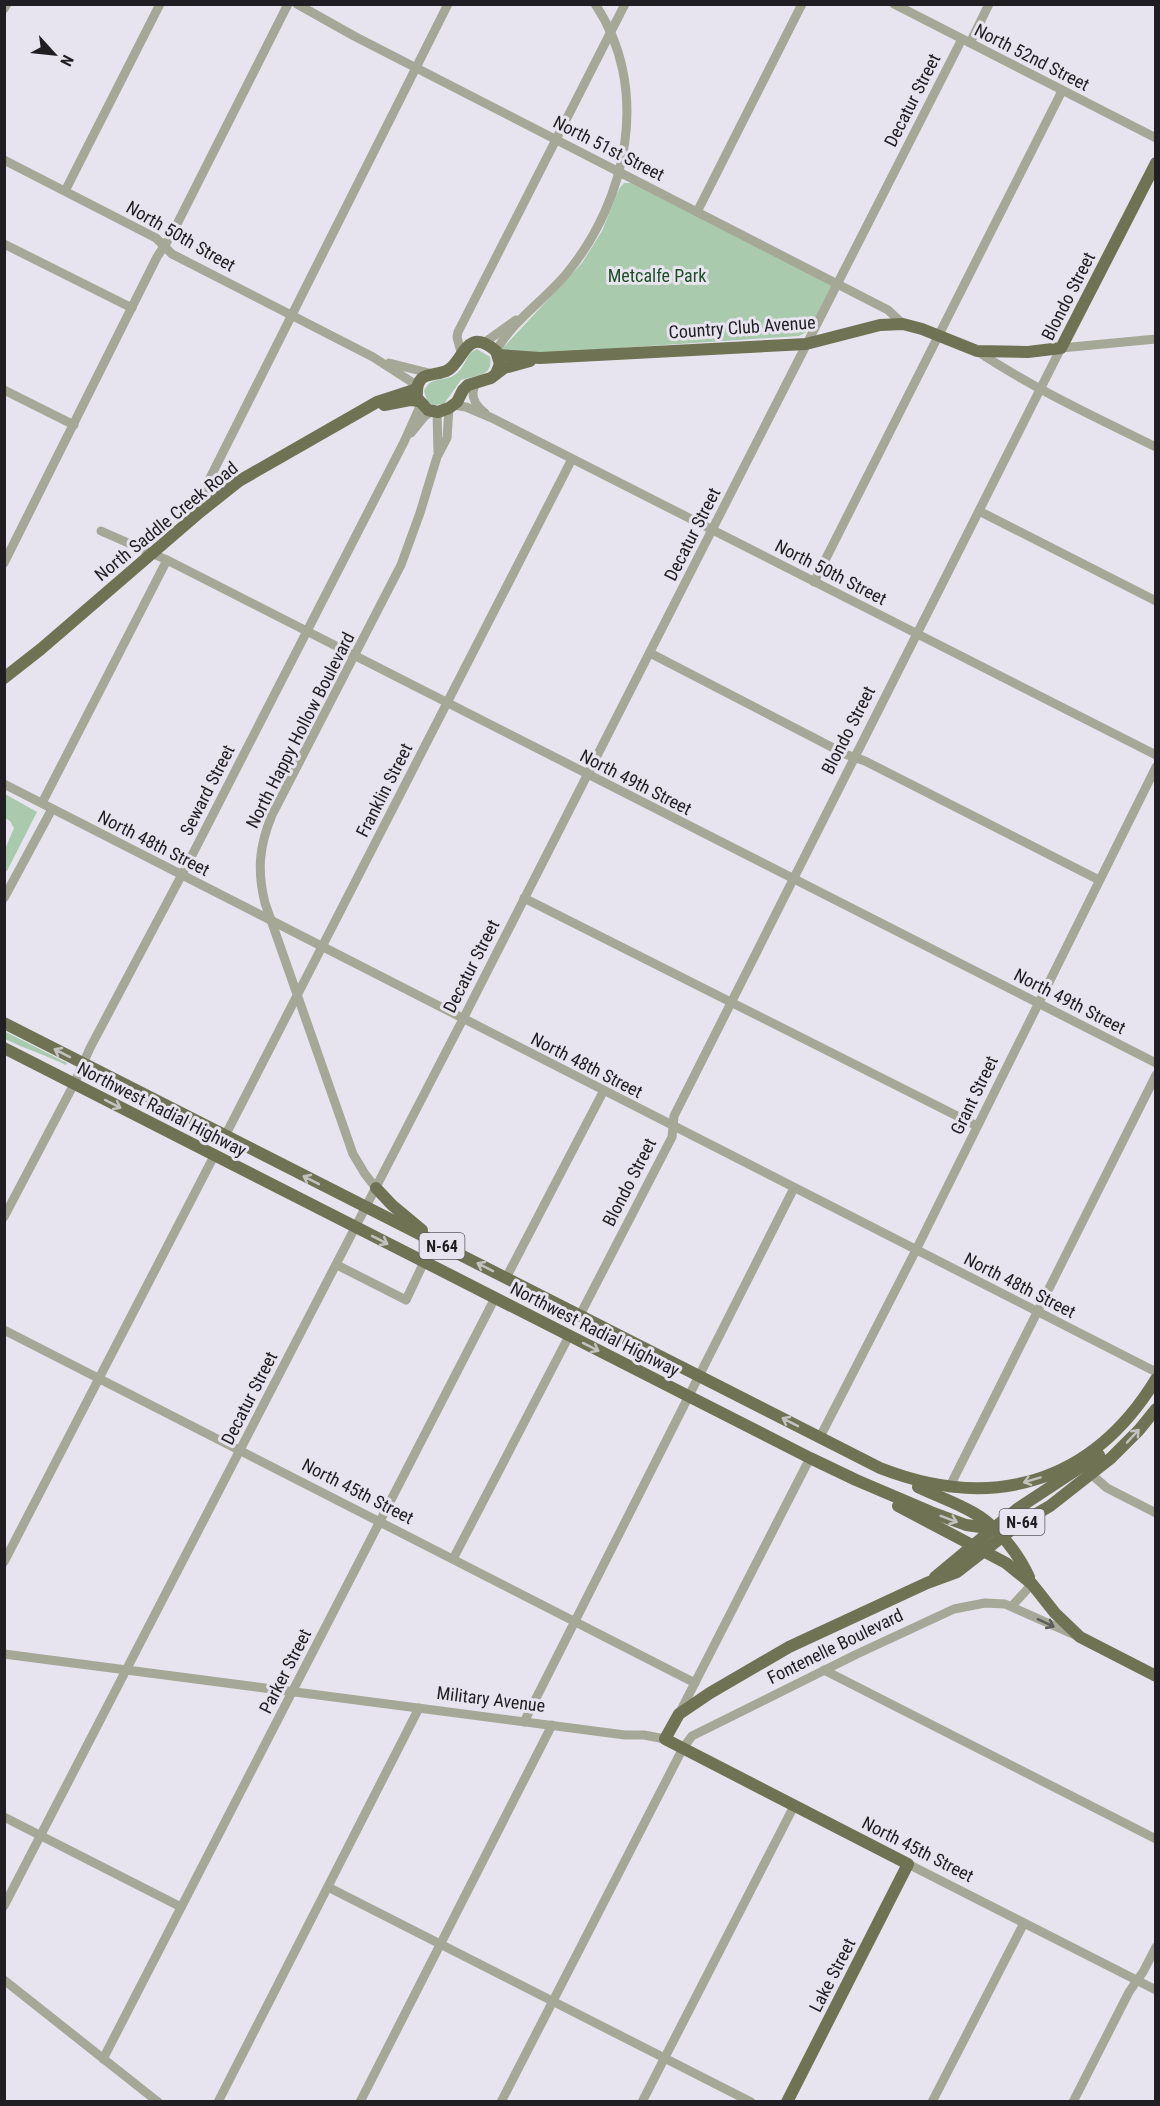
<svg xmlns="http://www.w3.org/2000/svg" width="1160" height="2106" font-family="'Roboto Condensed',sans-serif">
  <style>
    .green { fill: #aacaad }
    .lines { fill: none; stroke-linecap: round; stroke-linejoin: round }
    .minor { stroke: #a5a896; stroke-width: 9 }
    .major { stroke: #6f7353; stroke-width: 12 }
    .oneway { stroke: #c3c2c0 }
    .oneway2 { stroke: #5c5c56 }
    .labels { text-anchor: middle; dominant-baseline: central; stroke-width: 6; stroke-linejoin: round; paint-order: stroke }
    .shield { fill: #e7e4ef; stroke: #5c5960; stroke-width: 1.5 }
    .shield-label { font-size: 16px; font-weight: bold; fill: #201e22 }
    .street-label { font-size: 18px; fill: #201e22; stroke: #e7e4ef }
    .park-label { font-size: 18px; fill: #1c4f26; stroke: #e7e4ef }
  </style>
  <rect width="100%" height="100%" fill="#e7e4ef"/>
  <!-- green -->
  <g class="green">
    <path d="M 624,183 L 631,183 L 832,286 L 808,331 L 799,336 L 516,355 L 501,350 L 582,263 L 602,231 L 619,189 Z"/>
    <path d="M 477,349 L 490,357 C 494,377 475,375 461,380 L 444,404 L 433,405 L 427,401 L 424,391 C 431,375 444,383 456,374 C 466,367 465,354 477,349 Z"/>
    <path d="M 5,794 L 37,812 L 7,871 L 5,870 L 5,849 L 14,828 L 10,821 L 5,818 Z"/>
    <path d="M 4,1031 L 67,1063 L 66,1065 C 46,1055 25,1049 5,1039 Z"/>
  </g>
  <g class="lines">
    <!-- minor -->
    <g class="minor">
      <path d="M 297,4 L 354,36 L 888,310 L 903,324"/>
      <path d="M 894,4 L 1156,138"/>
      <path d="M 4,9 L 7,4"/>
      <path d="M 970,43 L 989,4"/>
      <path d="M 4,160 L 156,238 L 172,254 L 373,357 L 418,386"/>
      <path d="M 65,191 L 160,4"/>
      <path d="M 697,212 L 802,4"/>
      <path d="M 4,244 L 132,308"/>
      <path d="M 484,343 L 516,320"/>
      <path d="M 496,351 C 513,320 545,300 567,273 C 628,199 651,87 595,4"/>
      <path d="M 977,351 C 1034,389 1095,417 1156,447"/>
      <path d="M 461,352 L 457,337 L 458,332 L 625,4"/>
      <path d="M 389,363 L 429,373"/>
      <path d="M 476,383 C 469,396 475,405 485,413"/>
      <path d="M 4,390 L 74,425"/>
      <path d="M 453,405 L 466,407 L 492,418 L 1156,755"/>
      <path d="M 437,412 L 438,452"/>
      <path d="M 411,433 L 424,417 L 432,411"/>
      <path d="M 210,504 L 208,488 L 210,478 L 448,4"/>
      <path d="M 979,511 L 1156,601"/>
      <path d="M 101,531 L 167,560 L 1156,1063"/>
      <path d="M 4,563 L 157,257 L 172,234 L 288,4"/>
      <path d="M 814,582 L 1062,91"/>
      <path d="M 650,653 L 845,754 L 865,761 L 1099,880"/>
      <path d="M 4,784 L 1156,1372"/>
      <path d="M 42,803 L 167,560"/>
      <path d="M 4,898 L 52,809"/>
      <path d="M 524,898 L 977,1126"/>
      <path d="M 225,1136 L 572,459"/>
      <path d="M 376,1188 L 365,1174 L 353,1154 L 265,903 C 257,871 259,846 272,815 L 401,565 L 420,513 L 437,457 L 447,438 L 449,408"/>
      <path d="M 4,1217 L 74,1084 L 90,1048 L 187,865 L 404,442 L 421,404"/>
      <path d="M 337,1265 L 406,1300 L 424,1262"/>
      <path d="M 506,1278 L 603,1092"/>
      <path d="M 580,1315 L 672,1137 L 674,1116 L 1061,348 L 1156,339"/>
      <path d="M 4,1330 L 695,1683"/>
      <path d="M 820,1437 L 916,1250 L 1156,767"/>
      <path d="M 1091,1474 L 1107,1488 L 1156,1513"/>
      <path d="M 949,1488 L 1156,1075"/>
      <path d="M 453,1559 L 569,1336"/>
      <path d="M 4,1562 L 214,1156"/>
      <path d="M 1012,1606 L 1032,1584"/>
      <path d="M 4,1654 L 625,1735 L 644,1735 L 665,1739"/>
      <path d="M 824,1670 L 1156,1839"/>
      <path d="M 680,1712 L 810,1458"/>
      <path d="M 524,1722 L 794,1188"/>
      <path d="M 4,1817 L 181,1907"/>
      <path d="M 908,1864 L 1156,1990"/>
      <path d="M 328,1887 L 751,2102"/>
      <path d="M 4,1906 L 463,1019 L 962,39"/>
      <path d="M 4,1980 L 158,2102"/>
      <path d="M 103,2059 L 495,1298"/>
      <path d="M 218,2102 L 419,1708"/>
      <path d="M 360,2102 L 552,1725"/>
      <path d="M 501,2102 L 683,1748 L 692,1736 L 857,1654 L 954,1609 L 985,1603 L 1005,1604 L 1077,1636"/>
      <path d="M 642,2102 L 794,1806"/>
      <path d="M 932,2102 L 1024,1923"/>
      <path d="M 1073,2102 L 1129,1992 L 1143,1972 L 1156,1947"/>
    </g>
    <!-- major -->
    <g class="major">
      <path d="M 498,355 L 540,358 L 806,344 L 880,325 L 903,324 L 922,329 L 977,351 L 1028,352 L 1061,348 L 1156,163"/>
      <path d="M 496,374 L 500,364 L 496,351 C 466,325 464,361 448,370 C 434,378 415,368 417,398 L 428,410 L 438,412 L 449,408 L 457,402 L 463,390 L 468,385 L 491,378 L 504,368 L 530,361"/>
      <path d="M 384,405 L 410,400 L 419,401"/>
      <path d="M 4,678 L 41,649 L 200,512 L 239,481 L 377,402 L 417,389"/>
      <path d="M 4,1023 L 880,1468 C 992,1512 1092,1484 1156,1379"/>
      <path d="M 4,1048 L 810,1458 L 856,1480 L 931,1512 L 966,1525 L 995,1529 L 1024,1521 L 1050,1506 L 1111,1458 L 1139,1430 L 1156,1409"/>
      <path d="M 376,1188 L 392,1205 L 422,1230"/>
      <path d="M 918,1487 C 937,1496 957,1503 974,1513 C 998,1527 1018,1553 1029,1577"/>
      <path d="M 898,1506 L 1006,1563 L 1032,1584 L 1055,1613 L 1080,1637 L 1156,1676"/>
      <path d="M 935,1577 L 1017,1509 L 1099,1455"/>
      <path d="M 787,2102 L 908,1864 L 665,1739 L 679,1714 L 710,1693 L 789,1647 L 927,1583 L 957,1572 L 1015,1527"/>
    </g>
  </g>
  <!-- one-way arrows -->
  <defs><path id="oneway-shaft" d="M-6 0H5M1.5-3L5.5 0L1.5 3" fill="none" stroke-width="1.6" stroke-linecap="round" stroke-linejoin="round" transform="scale(1.5)"/></defs>
  <g class="oneway">
    <use href="#oneway-shaft" transform="translate(62 1053) rotate(-153)"/>
    <use href="#oneway-shaft" transform="translate(113 1104) rotate(27)"/>
    <use href="#oneway-shaft" transform="translate(311 1180) rotate(-153)"/>
    <use href="#oneway-shaft" transform="translate(380 1240) rotate(27)"/>
    <use href="#oneway-shaft" transform="translate(485 1267) rotate(-153)"/>
    <use href="#oneway-shaft" transform="translate(591 1347) rotate(27)"/>
    <use href="#oneway-shaft" transform="translate(790 1422) rotate(-153)"/>
    <use href="#oneway-shaft" transform="translate(1133 1436) rotate(-47)"/>
    <use href="#oneway-shaft" transform="translate(1032 1480) rotate(163)"/>
    <use href="#oneway-shaft" transform="translate(949 1519) rotate(21)"/>
  </g>
  <use class="oneway2" href="#oneway-shaft" transform="translate(1046 1623) rotate(25)"/>
  <g class="labels">
    <!-- shield labels -->
    <g class="shield">
      <rect x="419.5" y="1233" width="45" height="26" rx="4.5"/>
      <rect x="999.5" y="1509" width="45" height="26" rx="4.5"/>
    </g>
    <g class="shield-label">
      <text x="442" y="1246">N-64</text>
      <text x="1022" y="1522">N-64</text>
    </g>
    <!-- street labels -->
    <g class="street-label">
      <text transform="translate(1032 57) rotate(27)">North 52nd Street</text>
      <text transform="translate(912 100) rotate(-63)">Decatur Street</text>
      <text transform="translate(609 148) rotate(27)">North 51st Street</text>
      <text transform="translate(181 236) rotate(30)">North 50th Street</text>
      <text transform="translate(1068 296) rotate(-63)">Blondo Street</text>
      <text transform="translate(742 327) rotate(-4)">Country Club Avenue</text>
      <text transform="translate(166 521) rotate(-39)">North Saddle Creek Road</text>
      <text transform="translate(692 534) rotate(-63)">Decatur Street</text>
      <text transform="translate(831 572) rotate(27)">North 50th Street</text>
      <text transform="translate(300 730) rotate(-63)">North Happy Hollow Boulevard</text>
      <text transform="translate(848 730) rotate(-63)">Blondo Street</text>
      <text transform="translate(636 782) rotate(27)">North 49th Street</text>
      <text transform="translate(207 790) rotate(-63)">Seward Street</text>
      <text transform="translate(384 790) rotate(-63)">Franklin Street</text>
      <text transform="translate(154 843) rotate(27)">North 48th Street</text>
      <text transform="translate(471 966) rotate(-63)">Decatur Street</text>
      <text transform="translate(1070 1001) rotate(27)">North 49th Street</text>
      <text transform="translate(587 1065) rotate(27)">North 48th Street</text>
      <text transform="translate(974 1095) rotate(-64)">Grant Street</text>
      <text transform="translate(162 1109) rotate(27)">Northwest Radial Highway</text>
      <text transform="translate(629 1182) rotate(-63)">Blondo Street</text>
      <text transform="translate(1020 1285) rotate(27)">North 48th Street</text>
      <text transform="translate(595 1329) rotate(27)">Northwest Radial Highway</text>
      <text transform="translate(249 1398) rotate(-63)">Decatur Street</text>
      <text transform="translate(358 1491) rotate(27)">North 45th Street</text>
      <text transform="translate(835 1646) rotate(-26)">Fontenelle Boulevard</text>
      <text transform="translate(285 1671) rotate(-63)">Parker Street</text>
      <text transform="translate(491 1699) rotate(7)">Military Avenue</text>
      <text transform="translate(918 1849) rotate(27)">North 45th Street</text>
      <text transform="translate(832 1975) rotate(-63)">Lake Street</text>
    </g>
    <!-- park labels -->
    <g class="park-label">
      <text x="657" y="275">Metcalfe Park</text>
    </g>
  </g>
  <!-- border -->
  <rect width="1160" height="2106" fill="none" stroke="#201e22" stroke-width="12"/>
  <!-- north arrow -->
  <g transform="translate(54 54) rotate(117)" stroke="#e7e4ef" stroke-width="4.5" paint-order="stroke">
  <path d="M0-4.5L10 22L0 15L-10 22Z" fill="#201e22"/>
  <text y="-9" font-size="16" font-weight="bold" text-anchor="middle" fill="#201e22">N</text>
  </g>
</svg>
